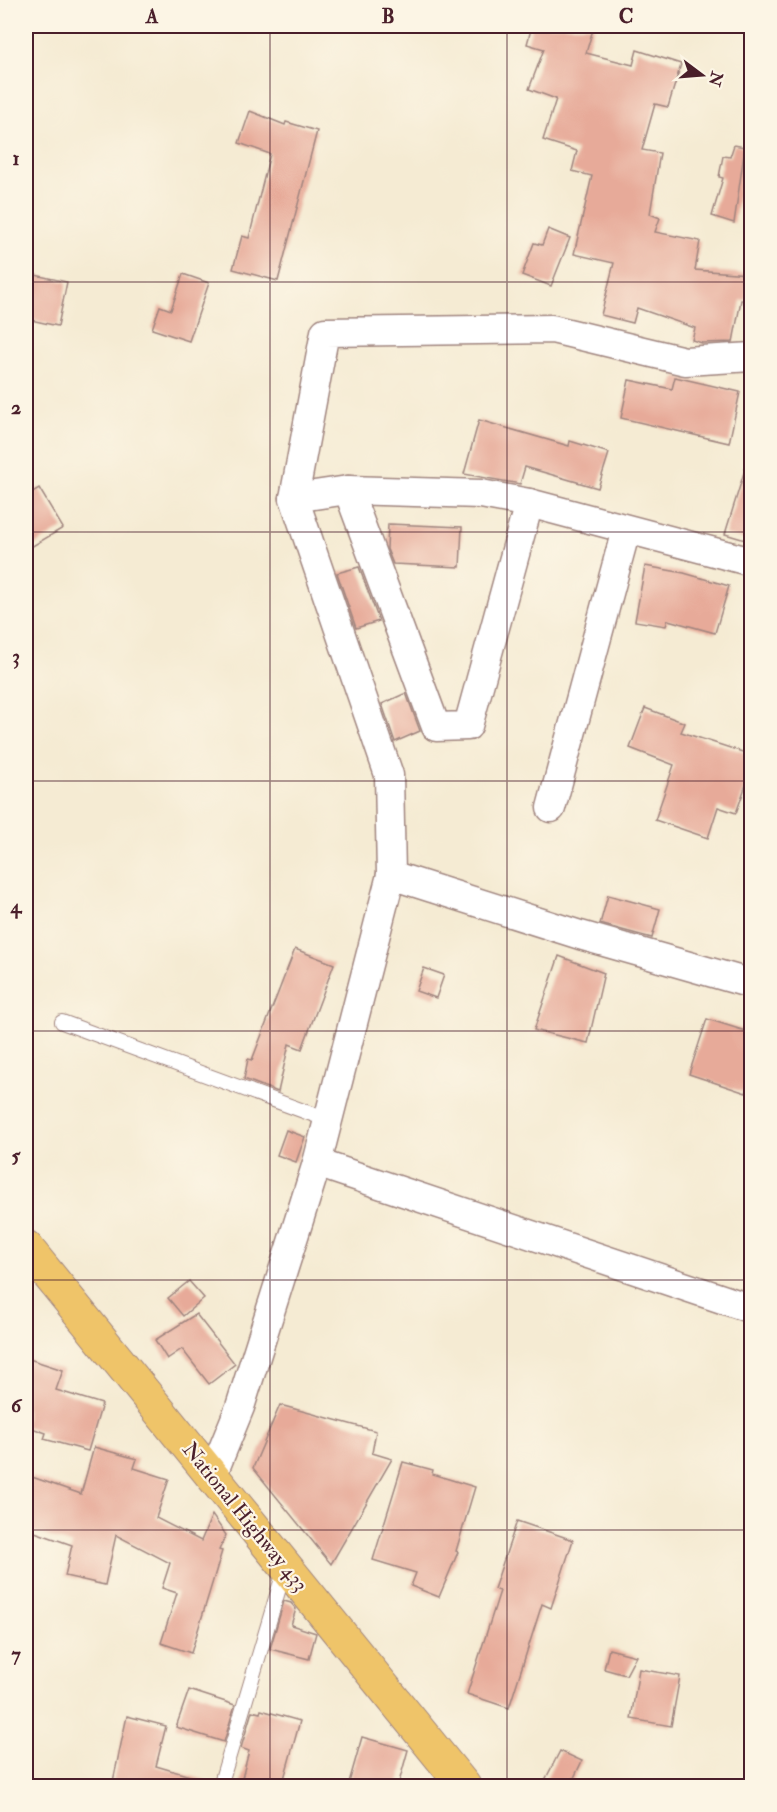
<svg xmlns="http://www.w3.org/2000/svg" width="777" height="1812" font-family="'IM FELL Double Pica',serif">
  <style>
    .building { fill: #e7aa99 }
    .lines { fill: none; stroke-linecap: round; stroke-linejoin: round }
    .service-casing { stroke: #a0857f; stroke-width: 16 }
    .minor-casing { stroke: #a0857f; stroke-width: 31 }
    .primary-casing { stroke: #a0857f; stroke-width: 35 }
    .service { stroke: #fff; stroke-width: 14 }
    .minor { stroke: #fff; stroke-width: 28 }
    .primary { stroke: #efc469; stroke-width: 33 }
    .grid { fill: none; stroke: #4a1f2b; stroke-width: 1.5; stroke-opacity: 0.55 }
    .labels { text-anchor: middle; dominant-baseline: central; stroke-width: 4.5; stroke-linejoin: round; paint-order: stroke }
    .street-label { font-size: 21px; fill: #4a1f2b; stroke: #fcf5e5 }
    .neatline { fill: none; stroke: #4a1f2b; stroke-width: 2 }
    .grid-label { font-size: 20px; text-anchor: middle; font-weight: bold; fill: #4a1f2b }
  </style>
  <rect width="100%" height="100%" fill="#fcf5e5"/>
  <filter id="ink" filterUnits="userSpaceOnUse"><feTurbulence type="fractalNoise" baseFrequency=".0167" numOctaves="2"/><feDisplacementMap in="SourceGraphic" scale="12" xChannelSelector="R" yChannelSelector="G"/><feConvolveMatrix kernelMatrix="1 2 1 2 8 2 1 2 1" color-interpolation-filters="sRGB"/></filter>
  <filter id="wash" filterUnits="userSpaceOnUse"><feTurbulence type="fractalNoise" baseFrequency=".008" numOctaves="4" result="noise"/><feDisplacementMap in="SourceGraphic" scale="24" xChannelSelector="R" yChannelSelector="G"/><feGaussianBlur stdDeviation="1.35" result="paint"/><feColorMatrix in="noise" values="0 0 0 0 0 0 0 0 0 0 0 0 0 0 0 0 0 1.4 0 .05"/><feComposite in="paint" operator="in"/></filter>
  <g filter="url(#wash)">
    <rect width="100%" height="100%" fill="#f5ebd3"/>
    <g id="blocks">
      <!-- building -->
      <g class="building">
        <path d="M 532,26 L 594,26 L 586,53 L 633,65 L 637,50 L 681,64 L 668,107 L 655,104 L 642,150 L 660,153 L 650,214 L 660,218 L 655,232 L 700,241 L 695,270 L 748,274 L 746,300 L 741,300 L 733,342 L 702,343 L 692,340 L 695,328 L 637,308 L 633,323 L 601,315 L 614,263 L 574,254 L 592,176 L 572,171 L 577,151 L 543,140 L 556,99 L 529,89 L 544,49 L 527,44 Z"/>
        <path d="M 250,111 L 285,125 L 286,122 L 317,131 L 278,281 L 233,269 L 242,236 L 249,238 L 270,154 L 239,143 Z"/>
        <path d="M 734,145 L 745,147 L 734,223 L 712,216 L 723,178 L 719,177 L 723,156 L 730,157 Z"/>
        <path d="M 548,229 L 570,238 L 551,286 L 522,275 L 534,243 L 542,245 Z"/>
        <path d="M 26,273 L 67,282 L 58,326 L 26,319 Z"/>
        <path d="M 183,274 L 209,283 L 189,341 L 152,329 L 160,306 L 171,310 Z"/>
        <path d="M 675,377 L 740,392 L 729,443 L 621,418 L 629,380 L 672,389 Z"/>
        <path d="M 479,420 L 569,446 L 570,441 L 609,453 L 598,488 L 525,467 L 520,484 L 464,474 Z"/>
        <path d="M 747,463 L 752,463 L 752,542 L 725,534 Z"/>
        <path d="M 39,488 L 63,528 L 26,550 L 26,496 Z"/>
        <path d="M 388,524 L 462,527 L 460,567 L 393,564 L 387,549 Z"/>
        <path d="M 645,566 L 684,573 L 729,586 L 715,633 L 668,620 L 666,626 L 635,621 Z"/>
        <path d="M 359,567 L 379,621 L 356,628 L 337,573 Z"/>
        <path d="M 406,693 L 420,731 L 395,742 L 382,704 Z"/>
        <path d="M 645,708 L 685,723 L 681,732 L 752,755 L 752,768 L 736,813 L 718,807 L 708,838 L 655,820 L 674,765 L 630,748 Z"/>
        <path d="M 608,895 L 660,909 L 652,938 L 600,924 Z"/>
        <path d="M 295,949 L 334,964 L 302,1049 L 289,1044 L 278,1092 L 244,1079 L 248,1059 L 252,1060 Z"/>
        <path d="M 559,956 L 604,973 L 588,1043 L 534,1030 Z"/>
        <path d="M 424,968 L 444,975 L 436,998 L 416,991 Z"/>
        <path d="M 707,1019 L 752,1033 L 752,1077 L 746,1093 L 689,1074 Z"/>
        <path d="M 286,1130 L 305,1137 L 296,1162 L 277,1155 Z"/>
        <path d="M 189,1281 L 204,1298 L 183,1316 L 168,1298 Z"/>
        <path d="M 196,1314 L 235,1364 L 209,1384 L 182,1349 L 167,1359 L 155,1340 Z"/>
        <path d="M 26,1358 L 63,1370 L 56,1390 L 102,1404 L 88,1451 L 44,1439 L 46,1433 L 26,1426 Z"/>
        <path d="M 280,1405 L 376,1431 L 372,1453 L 392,1459 L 331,1564 L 253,1468 Z"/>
        <path d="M 94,1447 L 137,1459 L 134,1468 L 169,1479 L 156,1518 L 201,1541 L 212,1515 L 226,1535 L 219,1550 L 222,1551 L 191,1653 L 161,1643 L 177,1593 L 162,1588 L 170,1563 L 116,1535 L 105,1585 L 65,1576 L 72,1545 L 26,1529 L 26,1495 L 32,1477 L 81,1494 Z"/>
        <path d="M 403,1462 L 433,1470 L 432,1474 L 475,1487 L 456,1551 L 458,1552 L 439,1597 L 411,1586 L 416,1573 L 373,1560 Z"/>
        <path d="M 517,1521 L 573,1540 L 551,1608 L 542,1604 L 509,1708 L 467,1694 L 500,1591 L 494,1589 Z"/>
        <path d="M 284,1601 L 291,1603 L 296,1609 L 291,1625 L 316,1633 L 309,1659 L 270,1649 Z"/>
        <path d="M 609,1649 L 636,1656 L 626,1675 L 604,1669 Z"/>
        <path d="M 639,1669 L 680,1676 L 671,1726 L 631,1719 Z"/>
        <path d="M 189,1690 L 235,1705 L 224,1742 L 176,1727 Z"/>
        <path d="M 261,1710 L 300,1721 L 282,1786 L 240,1786 L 249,1751 L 241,1748 L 252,1711 L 260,1713 Z"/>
        <path d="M 127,1716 L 166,1726 L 156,1766 L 207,1781 L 206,1786 L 112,1786 Z"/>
        <path d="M 362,1737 L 408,1750 L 398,1786 L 348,1786 Z"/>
        <path d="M 560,1751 L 582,1761 L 570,1786 L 542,1786 Z"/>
      </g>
    </g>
  </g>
  <g filter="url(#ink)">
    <use href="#blocks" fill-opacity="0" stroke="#a0857f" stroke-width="1.5"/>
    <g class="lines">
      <defs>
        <g id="service">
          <path d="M 62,1022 L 328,1120"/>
          <path d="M 220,1786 L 285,1568"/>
        </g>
        <g id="minor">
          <path d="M 348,490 L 436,727 L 468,726 L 529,503"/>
          <path d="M 294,498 L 348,490 L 481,494 L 529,503 L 752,562"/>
          <path d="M 551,808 L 626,530"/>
          <path d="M 391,875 L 580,935 L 752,984"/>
          <path d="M 317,1163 L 752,1309"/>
          <path d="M 212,1476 L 240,1407 L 317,1163 L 391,875 L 389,775 L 294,498 L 325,332 L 552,329 L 685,361 L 752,357"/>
        </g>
        <path id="primary" d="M 26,1247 L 464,1786"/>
      </defs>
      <!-- service casing -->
      <use href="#service" class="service-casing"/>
      <!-- minor casing -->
      <use href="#minor" class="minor-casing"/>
      <!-- primary casing -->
      <use href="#primary" class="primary-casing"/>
      <!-- service -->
      <use href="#service" class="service"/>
      <!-- minor -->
      <use href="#minor" class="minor"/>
      <!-- primary -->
      <use href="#primary" class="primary"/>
    </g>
  </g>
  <!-- grid -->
  <path class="grid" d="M 270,26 L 270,1786M 507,26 L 507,1786M 26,282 L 752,282M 26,532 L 752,532M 26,781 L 752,781M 26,1031 L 752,1031M 26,1280 L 752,1280M 26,1530 L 752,1530"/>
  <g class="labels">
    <!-- street labels -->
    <g class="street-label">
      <text transform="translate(245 1517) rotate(51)">National Highway 433</text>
    </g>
  </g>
  <!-- margin -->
  <rect width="777" height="1812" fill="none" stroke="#fcf5e5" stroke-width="66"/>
  <!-- north arrow -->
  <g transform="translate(702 75) rotate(106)" stroke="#fcf5e5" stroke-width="4.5" paint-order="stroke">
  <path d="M0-4.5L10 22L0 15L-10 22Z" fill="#4a1f2b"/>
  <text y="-9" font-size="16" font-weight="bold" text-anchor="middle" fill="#4a1f2b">N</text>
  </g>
  <rect x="33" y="33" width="711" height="1746" class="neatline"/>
  <g class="grid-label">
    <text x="152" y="23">A</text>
    <text x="388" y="23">B</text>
    <text x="626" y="23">C</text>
    <text x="16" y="165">1</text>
    <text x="16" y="414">2</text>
    <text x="16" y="663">3</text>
    <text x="16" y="913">4</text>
    <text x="16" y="1162">5</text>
    <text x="16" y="1412">6</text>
    <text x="16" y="1661">7</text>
  </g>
</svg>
